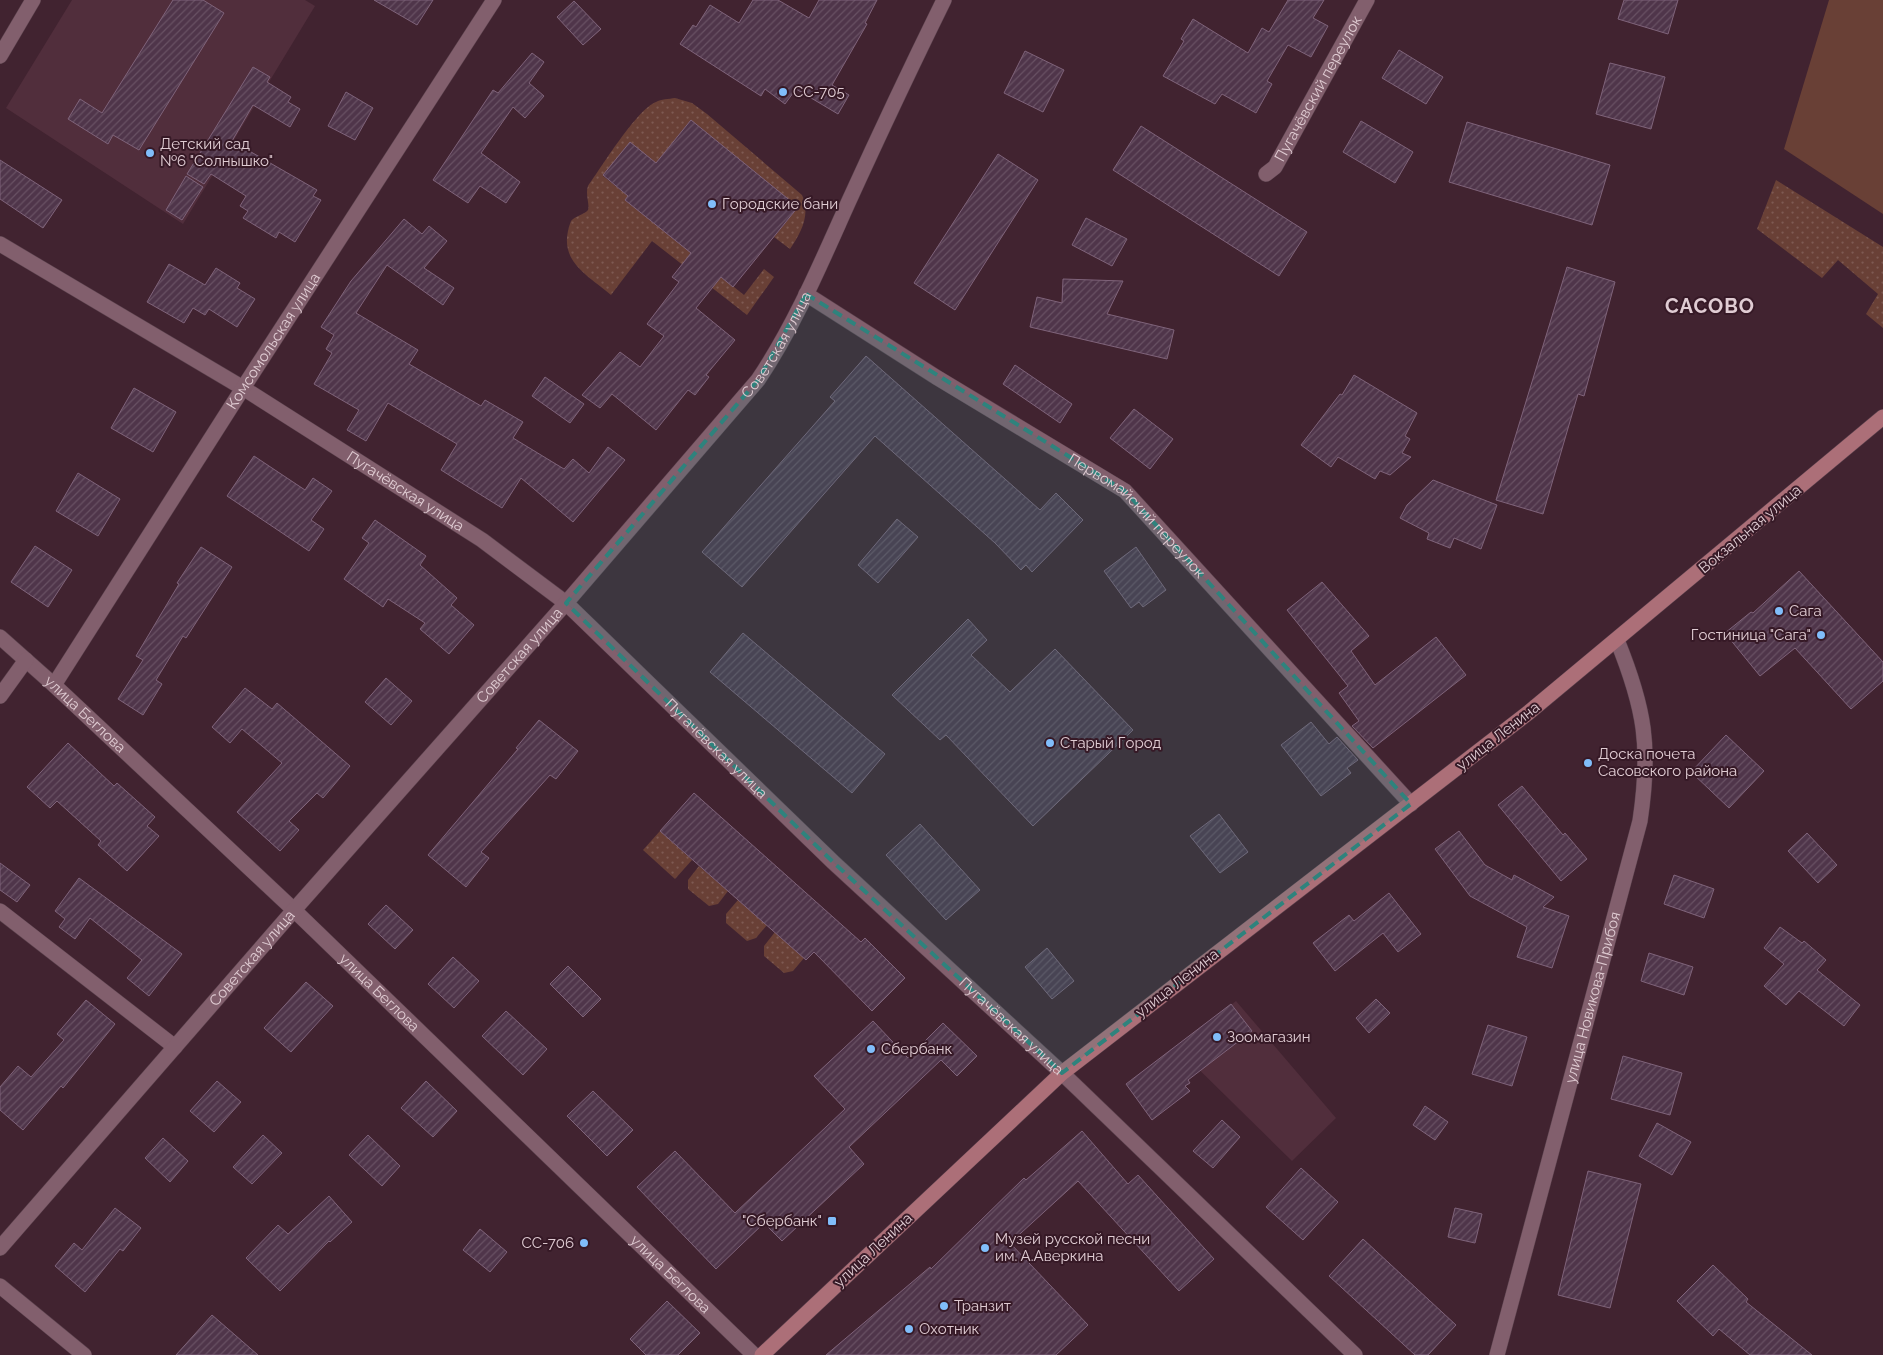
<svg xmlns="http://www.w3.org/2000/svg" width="1883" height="1355" font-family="Raleway,sans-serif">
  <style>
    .built { fill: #512e3c }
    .grass { fill: url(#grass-dots) }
    .park { fill: #694036 }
    .building { fill: url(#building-hatch); stroke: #7f637a }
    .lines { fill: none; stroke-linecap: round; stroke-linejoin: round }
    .minor-casing { stroke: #5a414c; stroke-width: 16 }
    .major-casing { stroke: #5a414c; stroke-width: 16 }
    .minor { stroke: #825f6d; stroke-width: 15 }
    .major { stroke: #ac6f78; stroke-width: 15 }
    .marked { fill: #2e837d; fill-opacity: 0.2; stroke: #2e837d; stroke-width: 4; stroke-dasharray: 10 6; stroke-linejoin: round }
    .poi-dot { fill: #80bdfa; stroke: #361926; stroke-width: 2 }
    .labels { text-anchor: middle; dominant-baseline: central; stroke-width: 4; stroke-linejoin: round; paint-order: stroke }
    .street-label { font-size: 15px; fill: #e0ccd3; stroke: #361926 }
    .poi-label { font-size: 15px; fill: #e0ccd3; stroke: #361926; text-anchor: start }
    .district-label { font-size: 20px; font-weight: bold; letter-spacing: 1px; fill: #e0ccd3; stroke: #361926 }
  </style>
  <defs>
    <pattern id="grass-dots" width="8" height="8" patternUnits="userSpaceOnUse" patternTransform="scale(1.25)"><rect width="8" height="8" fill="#694036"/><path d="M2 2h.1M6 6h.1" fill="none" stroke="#7e5a52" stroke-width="1.8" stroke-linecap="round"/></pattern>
    <pattern id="building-hatch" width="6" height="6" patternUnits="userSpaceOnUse" patternTransform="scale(1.25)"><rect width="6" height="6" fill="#4f354a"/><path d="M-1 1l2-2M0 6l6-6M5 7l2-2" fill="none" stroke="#685163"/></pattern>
  </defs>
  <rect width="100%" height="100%" fill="#412330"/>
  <!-- built -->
  <g class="built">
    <path d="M 72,0 L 305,0 L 315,6 L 183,224 L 6,108 Z"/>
    <path d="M 1236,1001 L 1336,1118 L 1292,1161 L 1176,1047 Z"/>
  </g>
  <!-- grass -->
  <g class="grass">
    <path d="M 675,98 L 692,103 L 707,114 L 802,195 C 811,214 801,233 790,249 L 774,237 L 798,207 L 691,121 L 656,163 L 603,176 L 628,196 L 625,200 L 744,295 L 764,269 L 774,277 L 747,315 L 652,241 L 611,295 C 585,273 556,260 571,221 C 575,216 585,214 588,210 C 590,205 585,194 588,186 C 601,168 637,109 656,102 C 661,99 669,99 675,98 Z"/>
    <path d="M 1776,180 L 1883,247 L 1883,328 L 1866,314 L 1878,294 L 1838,260 L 1822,278 L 1757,229 Z"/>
    <path d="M 660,831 L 692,860 L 675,879 L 643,850 Z"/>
    <path d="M 699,866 L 728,891 L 718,904 L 709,906 L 688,889 L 688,880 Z"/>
    <path d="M 738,900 L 767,925 L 756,938 L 747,941 L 726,923 L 726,914 Z"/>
    <path d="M 775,932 L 804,958 L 793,971 L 784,973 L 764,956 L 764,946 Z"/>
  </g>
  <!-- park -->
  <path class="park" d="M 1829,0 L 1883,0 L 1883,214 L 1784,149 Z"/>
  <!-- building -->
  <g class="building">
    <path d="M 173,0 L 203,0 L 224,13 L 139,150 L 113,135 L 108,144 L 68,119 L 80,99 L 102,113 Z"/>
    <path d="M 374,0 L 433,0 L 417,25 Z"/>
    <path d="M 753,0 L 778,0 L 809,18 L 819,0 L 877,0 L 865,23 L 867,24 L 832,85 L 849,95 L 838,114 L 796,89 L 785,104 L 765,89 L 761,96 L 680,44 L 693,25 L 696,27 L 710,5 L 739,23 Z"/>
    <path d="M 1288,0 L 1324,0 L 1313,18 L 1328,26 L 1311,57 L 1288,45 L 1267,81 L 1272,84 L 1256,113 L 1222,94 L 1215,104 L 1163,76 L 1184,41 L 1181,39 L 1193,19 L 1248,53 L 1262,28 L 1269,32 Z"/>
    <path d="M 1624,0 L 1678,0 L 1668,34 L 1618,19 Z"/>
    <path d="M 574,1 L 601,29 L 583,45 L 557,17 Z"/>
    <path d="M 1399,50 L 1443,77 L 1426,104 L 1382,78 Z"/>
    <path d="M 1025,51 L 1064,70 L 1043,112 L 1004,93 Z"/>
    <path d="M 532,53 L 544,62 L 529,83 L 544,96 L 525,118 L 513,107 L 481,153 L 520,182 L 506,203 L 480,186 L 468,203 L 433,180 L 493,90 L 498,93 Z"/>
    <path d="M 1610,63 L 1665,77 L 1651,129 L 1596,114 Z"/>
    <path d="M 253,67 L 270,77 L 267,82 L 291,97 L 288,102 L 300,109 L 290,127 L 253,105 L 232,141 L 317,190 L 313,196 L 321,200 L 295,242 L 279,232 L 276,238 L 243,218 L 248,211 L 240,206 L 246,196 L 211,174 L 204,184 L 187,174 Z"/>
    <path d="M 346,92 L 373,108 L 355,140 L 328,126 Z"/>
    <path d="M 691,120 L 798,207 L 733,287 L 721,277 L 696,308 L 735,340 L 706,375 L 709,377 L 695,395 L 688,390 L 656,430 L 612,394 L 600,408 L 582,395 L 620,352 L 640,367 L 664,336 L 647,324 L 679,282 L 672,277 L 691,253 L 625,200 L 628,196 L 603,175 L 630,142 L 656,163 Z"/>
    <path d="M 1361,121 L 1413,152 L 1395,183 L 1343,152 Z"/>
    <path d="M 1467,122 L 1610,165 L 1592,225 L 1449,182 Z"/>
    <path d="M 1141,126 L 1307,232 L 1279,276 L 1113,170 Z"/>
    <path d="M 998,154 L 1038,180 L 955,310 L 914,283 Z"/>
    <path d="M 0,160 L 62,200 L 43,228 L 0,199 Z"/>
    <path d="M 186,176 L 203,187 L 182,220 L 166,210 Z"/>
    <path d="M 1086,218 L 1127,239 L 1112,266 L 1072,245 Z"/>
    <path d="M 404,219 L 422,234 L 429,226 L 447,241 L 424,268 L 454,288 L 443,305 L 387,265 L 356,313 L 418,350 L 409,364 L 481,406 L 485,400 L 523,422 L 513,438 L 564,469 L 573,459 L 589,473 L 608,447 L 625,460 L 573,522 L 521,478 L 502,508 L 441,470 L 457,444 L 388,403 L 366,441 L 347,430 L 359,410 L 314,384 L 332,353 L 326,349 L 334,335 L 321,327 L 351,281 Z"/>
    <path d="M 169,264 L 205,285 L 216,268 L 240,283 L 237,288 L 255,299 L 237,327 L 209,309 L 205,315 L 193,308 L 184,323 L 147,302 Z"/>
    <path d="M 1567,267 L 1615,282 L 1584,396 L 1578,394 L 1543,514 L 1496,500 Z"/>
    <path d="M 1063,279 L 1123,281 L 1107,314 L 1174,330 L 1167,359 L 1030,327 L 1037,297 L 1062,303 Z"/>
    <path d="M 866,356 L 1040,510 L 1056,493 L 1083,520 L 1032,572 L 1026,565 L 1021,570 L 995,543 L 875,436 L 742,587 L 702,552 L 835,401 L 830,397 Z"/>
    <path d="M 1015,365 L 1072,404 L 1060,423 L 1003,384 Z"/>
    <path d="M 1354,375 L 1417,413 L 1405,436 L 1410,439 L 1402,453 L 1411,457 L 1390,475 L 1380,471 L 1375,479 L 1338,457 L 1331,467 L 1301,445 L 1340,394 L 1342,395 Z"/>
    <path d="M 545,377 L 584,404 L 570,423 L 532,396 Z"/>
    <path d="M 134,388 L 176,412 L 153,452 L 111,428 Z"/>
    <path d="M 1134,409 L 1173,439 L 1150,469 L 1110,438 Z"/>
    <path d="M 254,456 L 305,490 L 313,478 L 332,491 L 311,520 L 324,529 L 309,551 L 227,496 Z"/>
    <path d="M 78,473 L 120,499 L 98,536 L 56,511 Z"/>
    <path d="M 1433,480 L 1497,505 L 1481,549 L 1454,538 L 1450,548 L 1427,539 L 1429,533 L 1400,518 L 1407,505 Z"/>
    <path d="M 897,519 L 918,537 L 878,583 L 858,565 Z"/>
    <path d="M 375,520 L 426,556 L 420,565 L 457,598 L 451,605 L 474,625 L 449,654 L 420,629 L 425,623 L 388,599 L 383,607 L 344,579 L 369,543 L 362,538 Z"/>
    <path d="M 35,546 L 72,570 L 48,607 L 11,582 Z"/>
    <path d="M 201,547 L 232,567 L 186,638 L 183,636 L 156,680 L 162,684 L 143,715 L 118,699 L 143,660 L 136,656 L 179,584 L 177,583 Z"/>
    <path d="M 1136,547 L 1166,590 L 1143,607 L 1139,602 L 1131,608 L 1104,571 Z"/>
    <path d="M 1799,571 L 1883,662 L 1883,681 L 1851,709 L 1795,648 L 1760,676 L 1725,633 L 1751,612 L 1753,613 Z"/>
    <path d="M 1322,582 L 1369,636 L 1351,651 L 1375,685 L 1436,637 L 1466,675 L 1373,748 L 1352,726 L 1359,721 L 1339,693 L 1348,686 L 1287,610 Z"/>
    <path d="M 968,619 L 987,640 L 971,655 L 1010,692 L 1055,649 L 1133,730 L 1033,826 L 946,735 L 940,740 L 892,695 Z"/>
    <path d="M 743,633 L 885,754 L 852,793 L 710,672 Z"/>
    <path d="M 386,678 L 412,701 L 391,725 L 365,702 Z"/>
    <path d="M 245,688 L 272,709 L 277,703 L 350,766 L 323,798 L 317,793 L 289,821 L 299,830 L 280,851 L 237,812 L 282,763 L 242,729 L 230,743 L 212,727 Z"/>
    <path d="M 539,720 L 578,751 L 556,779 L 550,775 L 481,852 L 489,858 L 466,887 L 428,855 L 518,749 L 516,748 Z"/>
    <path d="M 1311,722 L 1329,744 L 1337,737 L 1358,760 L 1347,768 L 1351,773 L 1321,796 L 1281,745 Z"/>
    <path d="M 1726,735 L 1764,771 L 1729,808 L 1691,772 Z"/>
    <path d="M 68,743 L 114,786 L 117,783 L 155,817 L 147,826 L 159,836 L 127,871 L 98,845 L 101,841 L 57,801 L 50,808 L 27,787 Z"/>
    <path d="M 1522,786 L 1563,835 L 1565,833 L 1587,859 L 1561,881 L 1498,805 Z"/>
    <path d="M 694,793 L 861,942 L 865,938 L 905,978 L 872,1011 L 814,952 L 806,960 L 660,831 Z"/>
    <path d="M 1219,814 L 1248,852 L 1220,873 L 1190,836 Z"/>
    <path d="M 920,824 L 980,890 L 946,920 L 886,855 Z"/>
    <path d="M 1459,831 L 1485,865 L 1512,880 L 1514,875 L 1554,897 L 1543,907 L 1569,916 L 1552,968 L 1517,957 L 1527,927 L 1470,896 L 1435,849 Z"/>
    <path d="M 1807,833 L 1837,865 L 1818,883 L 1788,851 Z"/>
    <path d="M 0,863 L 30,885 L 17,902 L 0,890 Z"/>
    <path d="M 1674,875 L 1714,889 L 1704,918 L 1664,904 Z"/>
    <path d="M 79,878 L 182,954 L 149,996 L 127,978 L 142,960 L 90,918 L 75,939 L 59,927 L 65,919 L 55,911 Z"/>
    <path d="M 1389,893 L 1421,934 L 1398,952 L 1383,933 L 1335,971 L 1313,943 L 1349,915 L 1354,921 Z"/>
    <path d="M 386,905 L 413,930 L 395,949 L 368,924 Z"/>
    <path d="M 1780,927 L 1802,943 L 1804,941 L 1826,960 L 1817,970 L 1860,1005 L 1844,1026 L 1799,991 L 1786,1005 L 1764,986 L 1784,964 L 1764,948 Z"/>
    <path d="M 1047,948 L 1074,981 L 1052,999 L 1025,967 Z"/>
    <path d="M 1649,953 L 1693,967 L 1684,995 L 1641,981 Z"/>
    <path d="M 453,957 L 479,981 L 454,1008 L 428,984 Z"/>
    <path d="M 568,966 L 601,999 L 583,1017 L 550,984 Z"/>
    <path d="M 306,982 L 333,1006 L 291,1052 L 264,1028 Z"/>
    <path d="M 1376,999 L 1390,1013 L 1369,1033 L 1356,1018 Z"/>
    <path d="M 86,1000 L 115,1024 L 63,1088 L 61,1086 L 23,1130 L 0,1110 L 0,1087 L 18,1066 L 31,1077 L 64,1040 L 57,1034 Z"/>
    <path d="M 1231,1004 L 1252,1031 L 1188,1080 L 1190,1083 L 1185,1086 L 1190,1091 L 1152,1120 L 1126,1084 Z"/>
    <path d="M 506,1011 L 547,1049 L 523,1075 L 482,1036 Z"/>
    <path d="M 873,1021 L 908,1058 L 943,1023 L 977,1056 L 957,1076 L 941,1060 L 849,1147 L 864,1164 L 782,1241 L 764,1223 L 716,1269 L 637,1187 L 675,1151 L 735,1213 L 845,1109 L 814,1076 Z"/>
    <path d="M 1488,1025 L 1527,1037 L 1512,1086 L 1472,1074 Z"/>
    <path d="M 1623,1056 L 1682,1073 L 1670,1115 L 1611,1099 Z"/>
    <path d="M 217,1081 L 241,1102 L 214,1132 L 190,1111 Z"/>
    <path d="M 426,1081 L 457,1111 L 433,1137 L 401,1108 Z"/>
    <path d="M 593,1091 L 633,1130 L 607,1156 L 567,1116 Z"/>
    <path d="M 1425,1106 L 1448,1122 L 1435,1140 L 1413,1125 Z"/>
    <path d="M 1222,1120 L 1240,1137 L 1213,1168 L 1193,1151 Z"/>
    <path d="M 1657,1123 L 1691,1142 L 1672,1175 L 1639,1156 Z"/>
    <path d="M 1082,1131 L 1128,1184 L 1138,1175 L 1214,1259 L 1179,1291 L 1078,1181 L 1010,1243 L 1088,1325 L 1056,1355 L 826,1355 L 930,1267 L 931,1269 L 1024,1178 L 1026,1180 Z"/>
    <path d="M 263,1135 L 282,1153 L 252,1184 L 233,1167 Z"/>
    <path d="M 368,1135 L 400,1166 L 382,1186 L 349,1155 Z"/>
    <path d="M 163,1138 L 188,1161 L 170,1182 L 145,1158 Z"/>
    <path d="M 1301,1168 L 1338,1202 L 1303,1240 L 1266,1207 Z"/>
    <path d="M 1588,1171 L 1641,1184 L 1610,1308 L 1558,1295 Z"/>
    <path d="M 329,1196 L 352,1222 L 330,1242 L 329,1241 L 280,1291 L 246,1258 L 278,1225 L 288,1234 Z"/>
    <path d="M 115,1208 L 141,1228 L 123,1251 L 120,1249 L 85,1292 L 55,1266 L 74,1243 L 82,1250 Z"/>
    <path d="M 1455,1208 L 1482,1214 L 1475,1243 L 1448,1237 Z"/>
    <path d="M 480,1229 L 507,1252 L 490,1272 L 463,1250 Z"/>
    <path d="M 1363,1239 L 1456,1325 L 1428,1355 L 1415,1355 L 1329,1276 Z"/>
    <path d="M 1713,1265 L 1748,1299 L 1746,1302 L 1812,1355 L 1750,1355 L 1719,1329 L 1713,1336 L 1677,1301 Z"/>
    <path d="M 667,1301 L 700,1333 L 678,1355 L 646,1355 L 630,1339 Z"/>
    <path d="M 212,1315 L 258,1355 L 176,1355 Z"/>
  </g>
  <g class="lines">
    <defs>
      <g id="minor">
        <path d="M 0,56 L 33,0"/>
        <path id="s1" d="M 1266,174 L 1275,167 L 1367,0"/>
        <path id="s2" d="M 0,244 L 243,388 L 482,540 L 566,603 L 833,862 L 1062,1073 L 1355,1355"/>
        <path id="s3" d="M 806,294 L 936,377 L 1125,491 L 1411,804"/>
        <path id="s4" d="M 0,637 L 54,685 L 294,910 L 754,1355"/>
        <path id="s5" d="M 54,685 L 243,388 L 494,0"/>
        <path d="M 0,696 L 26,660"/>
        <path d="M 0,911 L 175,1047"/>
        <path id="s6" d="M 0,1248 L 294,910 L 566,603 L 758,380 C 795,325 821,263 848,203 C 879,135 911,67 944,0"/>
        <path d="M 0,1286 L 84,1355"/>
        <path id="s7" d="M 1497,1355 L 1640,821 C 1651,747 1645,709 1617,640"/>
      </g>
      <path id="major" d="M 762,1355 L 1062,1073 L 1528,713 L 1883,417"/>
    </defs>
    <!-- minor casing -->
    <use href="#minor" class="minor-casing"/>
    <!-- major casing -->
    <use href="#major" class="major-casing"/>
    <!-- minor -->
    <use href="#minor" class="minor"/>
    <!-- major -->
    <use href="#major" class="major"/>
  </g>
  <!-- marked area -->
  <path class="marked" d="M 806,294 L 1125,491 L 1411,804 L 1062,1073 L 833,862 L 566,603 L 758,380 Z"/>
  <!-- markers -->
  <g class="poi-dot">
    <circle cx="783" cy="92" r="5"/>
    <circle cx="150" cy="153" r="5"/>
    <circle cx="712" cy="204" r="5"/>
    <circle cx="1779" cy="611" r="5"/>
    <circle cx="1821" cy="635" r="5"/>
    <circle cx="1050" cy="743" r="5"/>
    <circle cx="1588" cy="763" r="5"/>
    <circle cx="1217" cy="1037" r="5"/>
    <circle cx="871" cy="1049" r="5"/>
    <rect x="827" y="1216" width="10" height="10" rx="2.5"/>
    <circle cx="584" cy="1243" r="5"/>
    <circle cx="985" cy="1248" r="5"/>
    <circle cx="944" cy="1306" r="5"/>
    <circle cx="909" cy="1329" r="5"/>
  </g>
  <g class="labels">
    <!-- street labels -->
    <g class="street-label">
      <text stroke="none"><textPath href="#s1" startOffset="101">Пугачёвский переулок</textPath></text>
      <text stroke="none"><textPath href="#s5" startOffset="408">Комсомольская улица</textPath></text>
      <text stroke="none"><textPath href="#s6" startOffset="1192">Советская улица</textPath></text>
      <text stroke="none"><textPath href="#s2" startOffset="475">Пугачёвская улица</textPath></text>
      <text stroke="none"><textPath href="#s3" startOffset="400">Первомайский переулок</textPath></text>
      <text transform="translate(1750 529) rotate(-40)">Вокзальная улица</text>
      <text stroke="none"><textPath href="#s6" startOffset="788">Советская улица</textPath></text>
      <text stroke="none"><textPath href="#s4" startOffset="115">улица Беглова</textPath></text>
      <text transform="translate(1498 736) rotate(-38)">улица Ленина</text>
      <text stroke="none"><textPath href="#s2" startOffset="880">Пугачёвская улица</textPath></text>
      <text stroke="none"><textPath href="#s6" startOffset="384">Советская улица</textPath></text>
      <text transform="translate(1177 983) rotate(-38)">улица Ленина</text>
      <text stroke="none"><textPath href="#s4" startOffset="520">улица Беглова</textPath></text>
      <text stroke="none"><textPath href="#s7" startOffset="370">улица Новикова-Прибоя</textPath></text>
      <text stroke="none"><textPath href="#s2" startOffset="1285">Пугачёвская улица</textPath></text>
      <text transform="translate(873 1250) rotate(-43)">улица Ленина</text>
      <text stroke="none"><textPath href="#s4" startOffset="925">улица Беглова</textPath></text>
    </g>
    <!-- poi labels -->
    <g class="poi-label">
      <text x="793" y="92">СС-705</text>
      <text x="160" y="144">Детский сад<tspan x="160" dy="17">№6 "Солнышко"</tspan></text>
      <text x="722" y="204">Городские бани</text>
      <text x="1789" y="611">Сага</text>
      <text x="1811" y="635" text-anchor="end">Гостиница "Сага"</text>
      <text x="1060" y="743">Старый Город</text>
      <text x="1598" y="754">Доска почета<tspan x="1598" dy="17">Сасовского района</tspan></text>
      <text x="1227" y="1037">Зоомагазин</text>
      <text x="881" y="1049">Сбербанк</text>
      <text x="822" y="1221" text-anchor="end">"Сбербанк"</text>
      <text x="995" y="1239">Музей русской песни<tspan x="995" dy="17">им. А.Аверкина</tspan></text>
      <text x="574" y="1243" text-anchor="end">СС-706</text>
      <text x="954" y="1306">Транзит</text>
      <text x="919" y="1329">Охотник</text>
    </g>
    <!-- district labels -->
    <g class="district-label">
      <text x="1710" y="306">САСОВО</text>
    </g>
  </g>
</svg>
